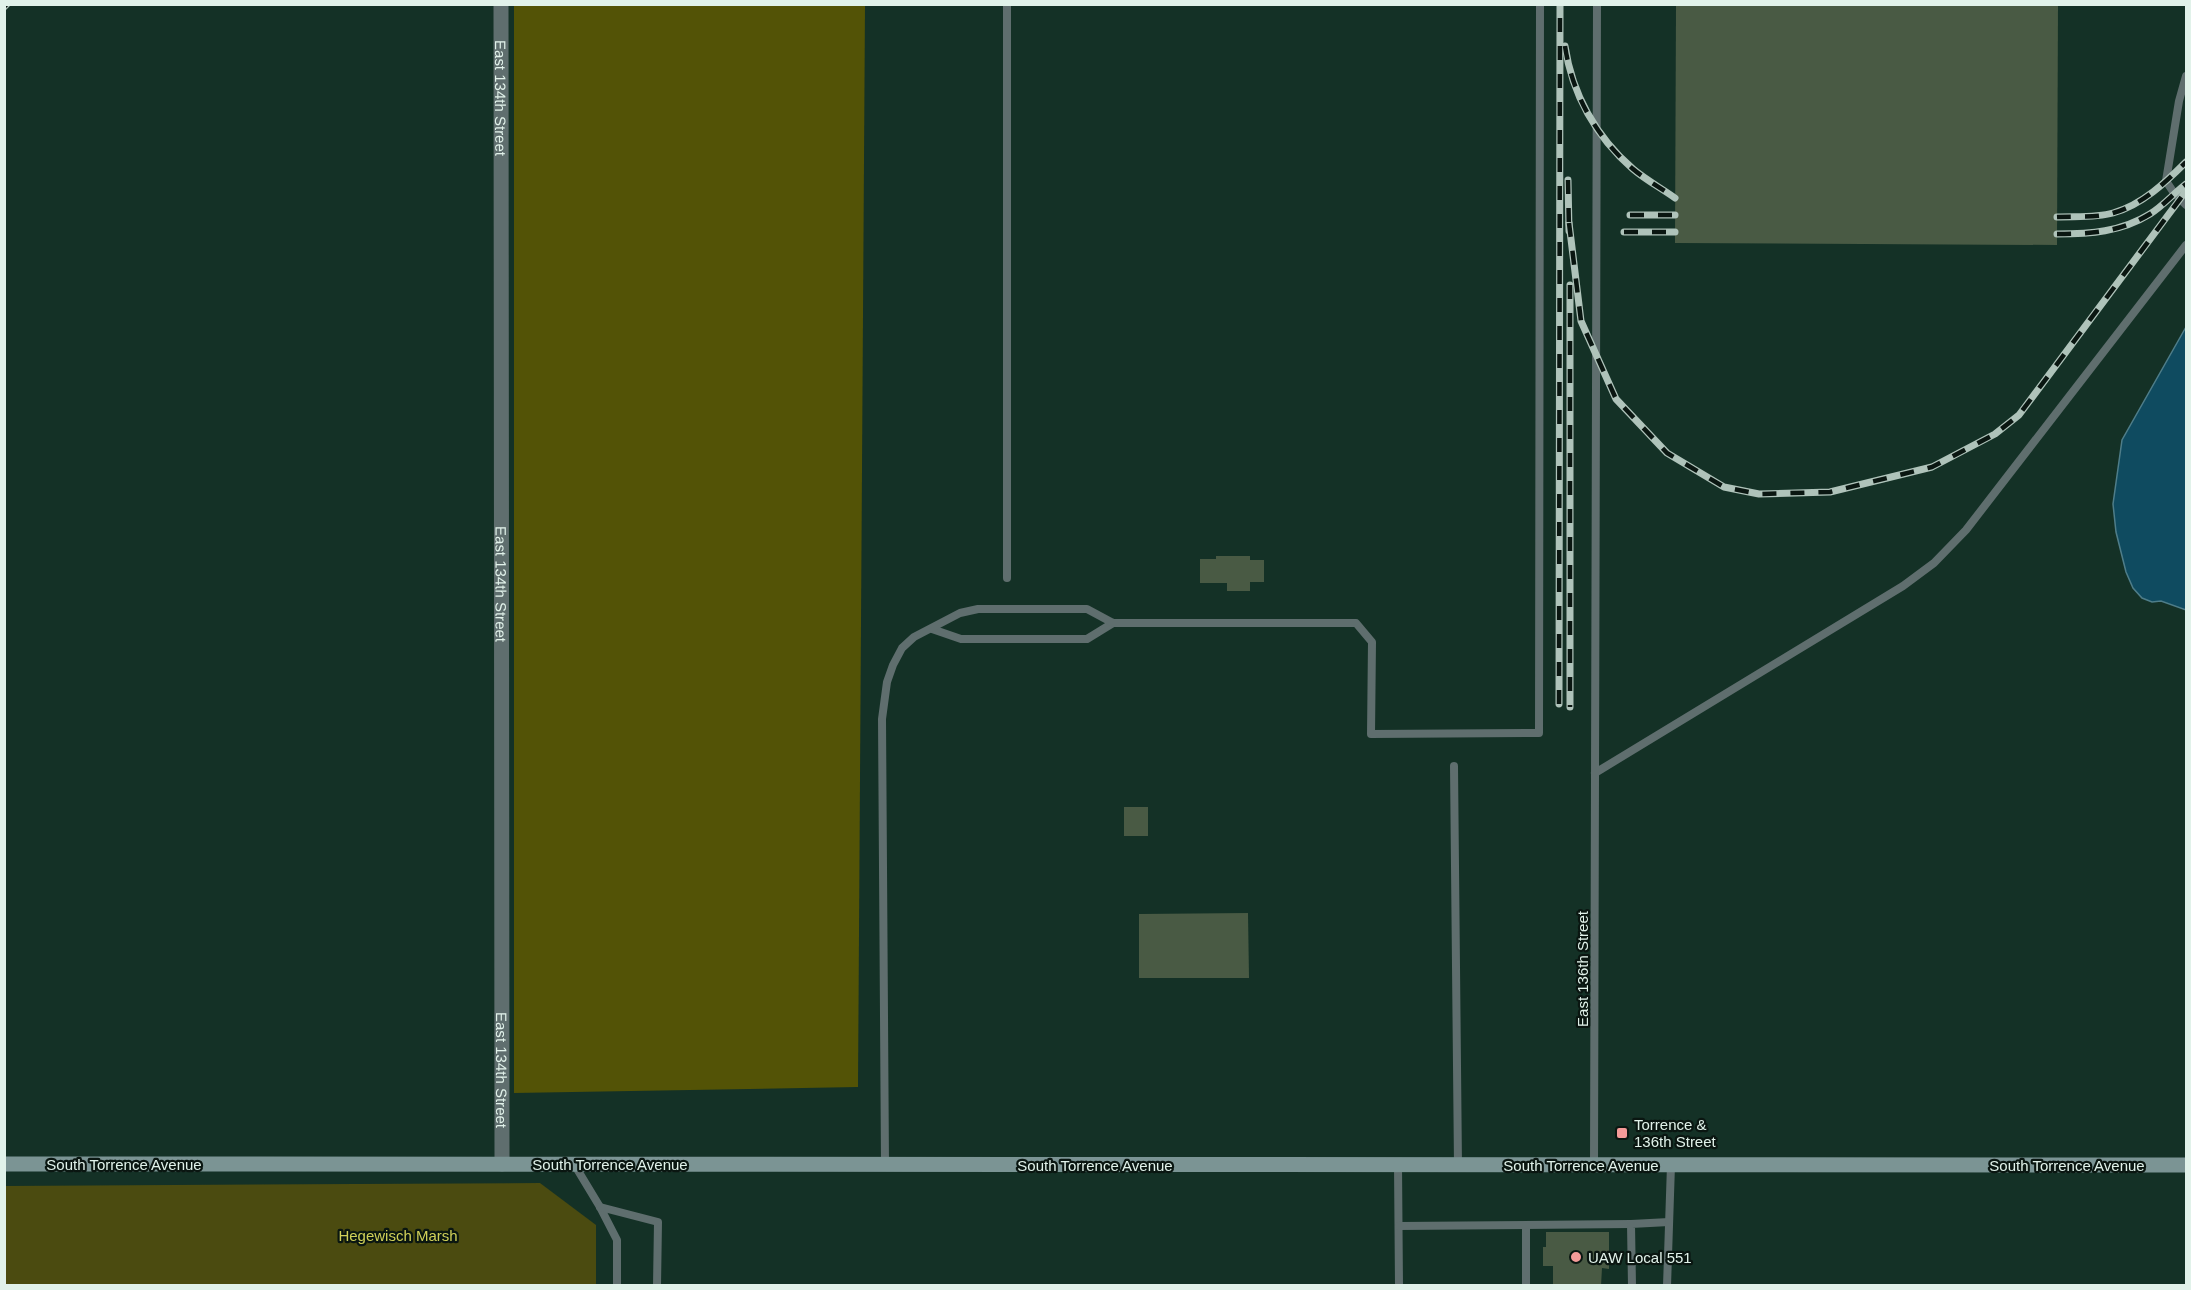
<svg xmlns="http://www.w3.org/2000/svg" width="2191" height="1290" font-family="Arial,sans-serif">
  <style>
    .green { fill: #4b4b10 }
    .forest { fill: #535306 }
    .water { fill: #0f4b60; stroke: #4e7d89; stroke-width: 1.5 }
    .building { fill: #495a44 }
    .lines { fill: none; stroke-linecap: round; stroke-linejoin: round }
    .service { stroke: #5f6e6e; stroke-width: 8 }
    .minor { stroke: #5f6e6e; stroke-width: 15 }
    .secondary { stroke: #7b9494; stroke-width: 15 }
    .rail-casing { stroke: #afc3ba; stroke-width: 7 }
    .rail { stroke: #0a1611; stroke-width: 4.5; stroke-dasharray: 14; stroke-linecap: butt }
    .poi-dot { fill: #f59b99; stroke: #0a1611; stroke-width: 2 }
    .labels { text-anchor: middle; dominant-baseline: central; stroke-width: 4.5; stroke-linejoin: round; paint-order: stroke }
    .street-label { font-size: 15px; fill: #e1f2ea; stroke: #0a1611 }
    .poi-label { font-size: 15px; fill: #e1f2ea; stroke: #0a1611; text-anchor: start }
    .park-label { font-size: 15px; fill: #d0d058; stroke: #0a1611 }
  </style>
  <rect width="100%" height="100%" fill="#143126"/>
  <!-- green -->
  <path class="green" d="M 540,1183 L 596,1225 L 596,1285 L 5,1285 L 5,1186 Z"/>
  <!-- forest -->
  <path class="forest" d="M 514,5 L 865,5 L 858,1087 L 514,1093 Z"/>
  <!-- water -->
  <path class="water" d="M 2186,327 L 2186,610 L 2161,601 L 2152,602 L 2142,598 L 2133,588 L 2126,572 L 2116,532 L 2113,504 L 2122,440 Z"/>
  <!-- building -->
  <g class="building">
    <path d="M 1676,4 L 2058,4 L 2057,245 L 1675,243 Z"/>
    <path d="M 1216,556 L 1250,556 L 1250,560 L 1264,560 L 1264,582 L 1250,582 L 1250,591 L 1227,591 L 1227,583 L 1200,583 L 1200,559 L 1216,559 Z"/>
    <rect x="1124" y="807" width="24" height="29"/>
    <path d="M 1248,913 L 1249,978 L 1139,978 L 1139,914 Z"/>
    <path d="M 1546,1232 L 1609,1232 L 1609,1269 L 1602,1268 L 1601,1286 L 1553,1286 L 1553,1266 L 1543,1266 L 1543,1247 L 1546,1247 Z"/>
  </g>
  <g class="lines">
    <!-- service -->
    <g class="service">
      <path d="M 1007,4 L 1007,578"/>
      <path d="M 2186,76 L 2179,101 L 2166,181 L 2174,193 L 2186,205"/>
      <path d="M 932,629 L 961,639 L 1087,639 L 1113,623"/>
      <path d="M 1454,766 L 1458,1165"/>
      <path d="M 1595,773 L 1903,586 L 1934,563 L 1966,530 L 2186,245"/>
      <path d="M 574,1164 L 600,1207 L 617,1240 L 617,1286"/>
      <path d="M 885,1165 L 882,719 L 887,682 L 893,665 L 902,648 L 914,637 L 960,613 L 978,609 L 1087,609 L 1113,623 L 1356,623 L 1372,642 L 1371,734 L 1539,733 L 1540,4"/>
      <path d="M 1398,1165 L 1399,1286"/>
      <path d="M 1594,1165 L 1597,4"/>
      <path d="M 600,1207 L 658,1222 L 657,1286"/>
      <path d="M 1526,1225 L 1526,1286"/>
      <path d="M 1399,1226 L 1631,1224"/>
      <path d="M 1632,1286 L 1631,1224 L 1669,1222"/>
      <path d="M 1667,1286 L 1671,1165"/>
    </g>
    <!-- minor -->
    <path class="minor" id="s1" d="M 501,4 L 502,1164"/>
    <!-- secondary -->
    <path class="secondary" d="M 4,1164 L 2186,1165"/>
    <defs>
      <g id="rail">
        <path d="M 4,7 L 7,4"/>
        <path d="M 1565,46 C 1572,94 1596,137 1633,169 C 1646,180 1661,188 1675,198"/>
        <path d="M 1568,180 L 1569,231"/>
        <path d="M 1630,215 L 1675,215"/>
        <path d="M 2057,217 C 2075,216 2096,218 2113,213 C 2142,205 2166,182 2186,162"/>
        <path d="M 1569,223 L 1581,321 L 1616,399 L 1667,453 L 1724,487 L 1759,494 L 1830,492 L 1932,467 L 1995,434 L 2019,415 L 2186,191"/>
        <path d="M 1624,232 L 1675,232"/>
        <path d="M 2057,234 C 2090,234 2121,232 2150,214 C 2163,206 2174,193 2186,184"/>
        <path d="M 1570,285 L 1570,707"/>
        <path d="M 1559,704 L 1560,4"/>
      </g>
    </defs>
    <!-- rail casing -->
    <use href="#rail" class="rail-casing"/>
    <!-- rail -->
    <use href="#rail" class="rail"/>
  </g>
  <!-- markers -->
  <g class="poi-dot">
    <rect x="1616" y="1127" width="12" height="12" rx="3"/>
    <circle cx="1576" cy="1257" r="6"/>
  </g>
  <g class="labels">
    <!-- street labels -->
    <g class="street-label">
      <text stroke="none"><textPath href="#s1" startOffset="94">East 134th Street</textPath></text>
      <text stroke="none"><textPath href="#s1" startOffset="580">East 134th Street</textPath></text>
      <text transform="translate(1582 969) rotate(-90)">East 136th Street</text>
      <text stroke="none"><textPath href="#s1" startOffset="1066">East 134th Street</textPath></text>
      <text x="124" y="1164">South Torrence Avenue</text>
      <text x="610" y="1164">South Torrence Avenue</text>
      <text x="1095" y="1165">South Torrence Avenue</text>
      <text x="1581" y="1165">South Torrence Avenue</text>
      <text x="2067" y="1165">South Torrence Avenue</text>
    </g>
    <!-- poi labels -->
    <g class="poi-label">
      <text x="1634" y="1124">Torrence &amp;<tspan x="1634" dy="17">136th Street</tspan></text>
      <text x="1588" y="1257">UAW Local 551</text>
    </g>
    <!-- park labels -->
    <g class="park-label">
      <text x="398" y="1235">Hegewisch Marsh</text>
    </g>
  </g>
  <!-- border -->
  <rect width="2191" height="1290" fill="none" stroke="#e1f2ea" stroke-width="12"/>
</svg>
